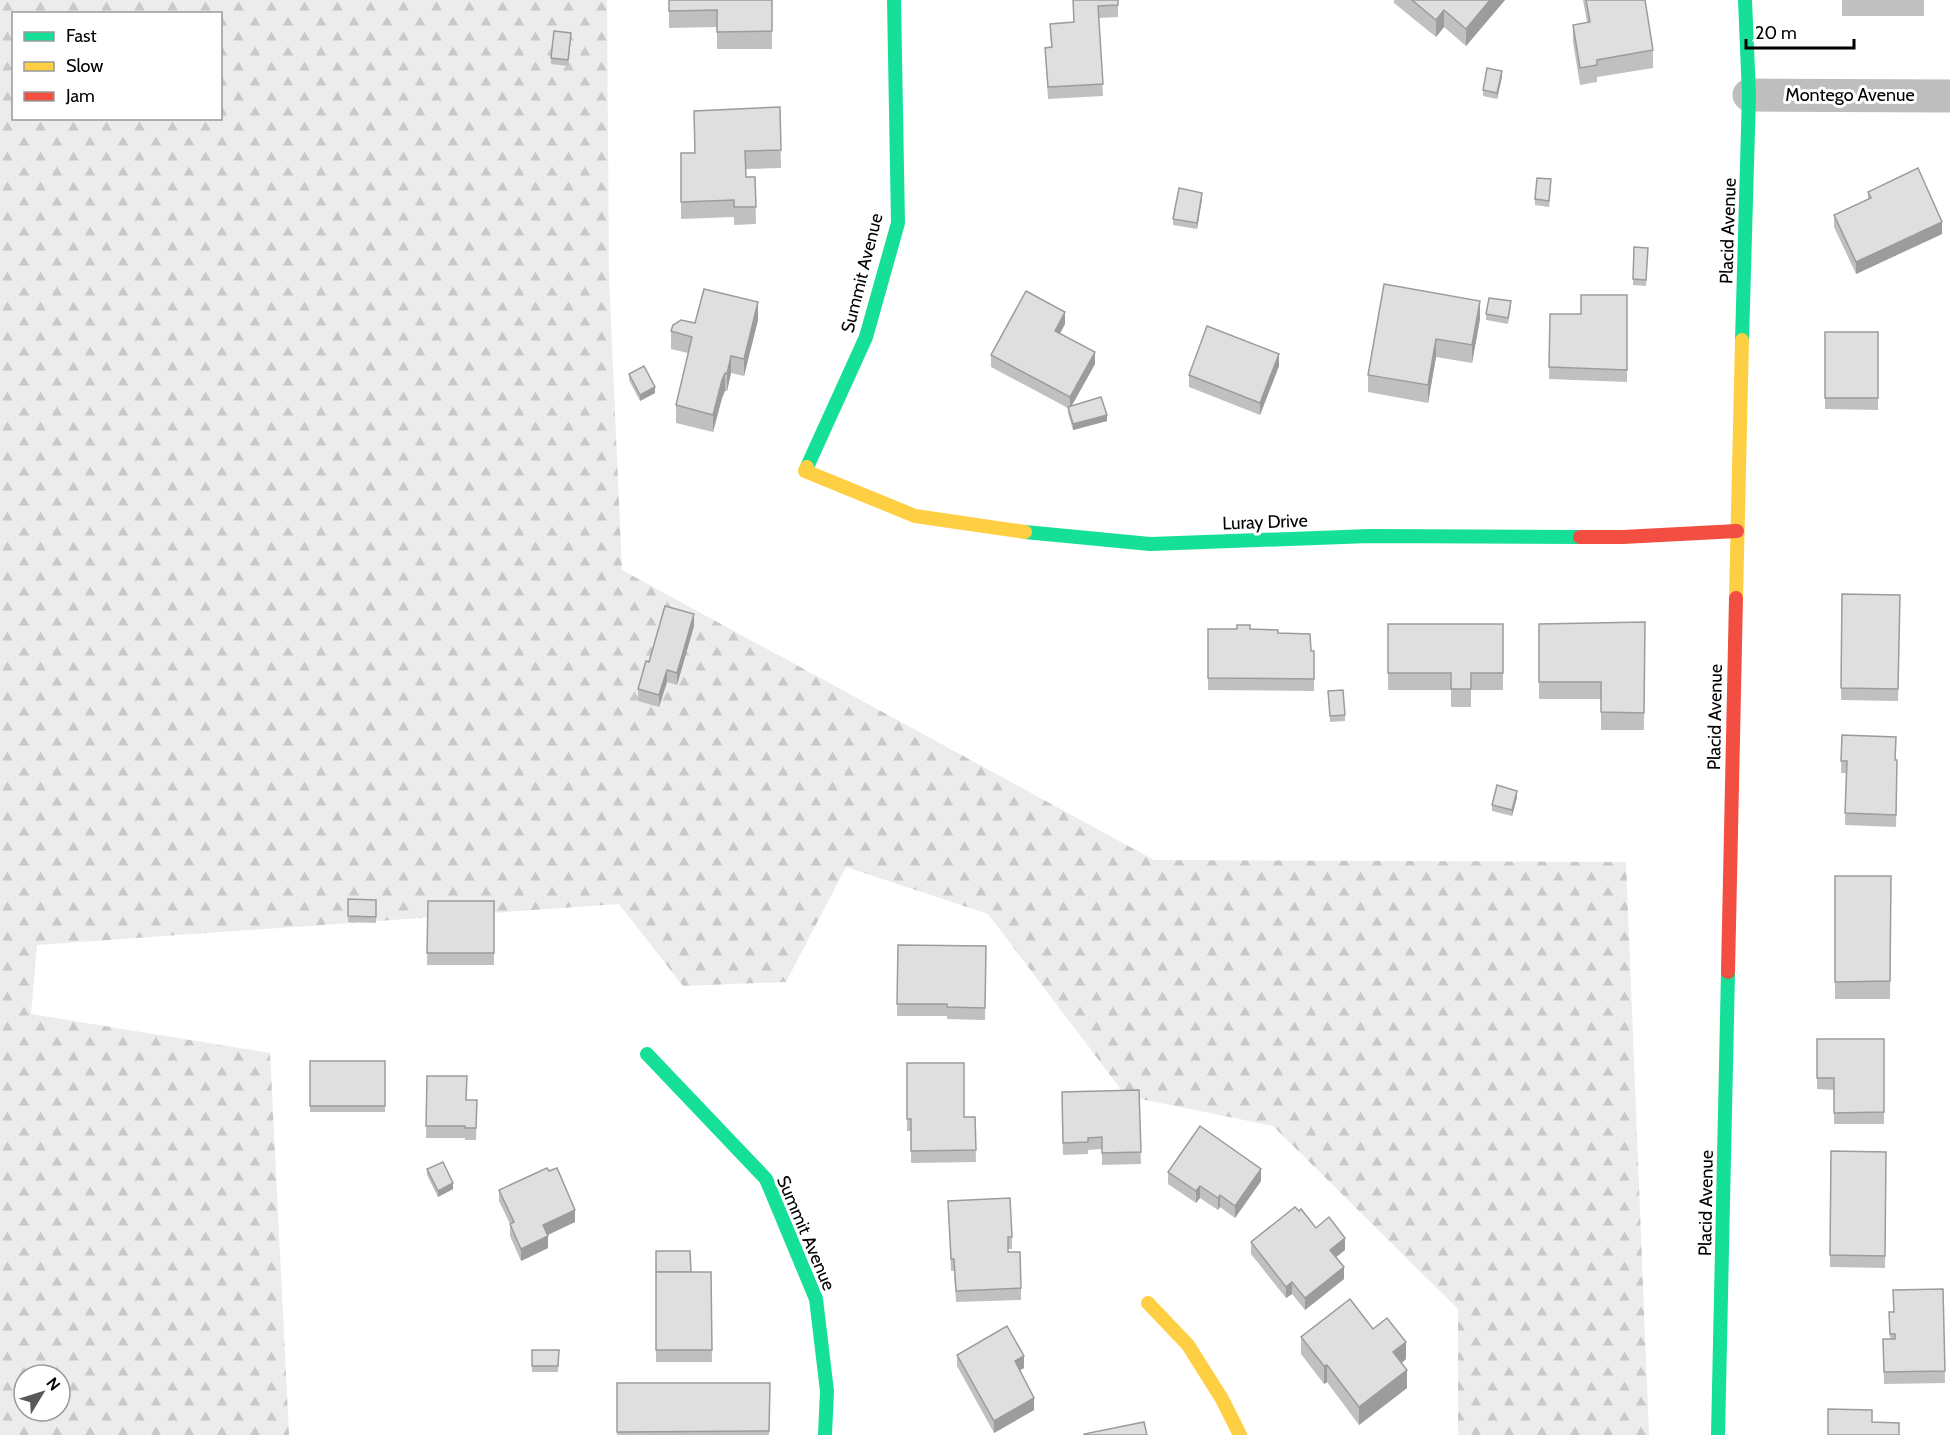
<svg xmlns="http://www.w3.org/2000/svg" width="1950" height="1435" font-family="Cabin,sans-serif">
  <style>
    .forest { fill: url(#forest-firs); fill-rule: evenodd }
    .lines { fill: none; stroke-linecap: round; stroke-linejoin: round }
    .street { stroke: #bebebe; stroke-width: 33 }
    .fast { stroke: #16e098; stroke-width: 14 }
    .slow { stroke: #ffcf43; stroke-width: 14 }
    .jam { stroke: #f24e42; stroke-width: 14 }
    .wall { fill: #c0c0c0 }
    .shaded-wall { fill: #9c9c9c }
    .building { fill: #dfdfdf; stroke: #9c9c9c; stroke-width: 1.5 }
    .labels { text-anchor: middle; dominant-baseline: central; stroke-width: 6; stroke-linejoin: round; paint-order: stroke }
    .street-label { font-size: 18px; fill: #000; stroke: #fff }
  </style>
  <defs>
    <pattern id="forest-firs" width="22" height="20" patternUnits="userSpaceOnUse" patternTransform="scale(1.5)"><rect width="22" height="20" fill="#ececec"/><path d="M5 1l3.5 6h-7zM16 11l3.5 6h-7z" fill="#c9c9c9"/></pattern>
  </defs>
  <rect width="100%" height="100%" fill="#fff"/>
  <!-- forest -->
  <path class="forest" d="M 0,0 L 607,0 L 609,277 L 622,570 L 1154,860 L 1626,862 L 1649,1435 L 1458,1435 L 1458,1309 L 1273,1126 L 1126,1096 L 988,914 L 846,867 L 786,982 L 683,986 L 619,904 L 37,945 L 31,1014 L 270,1053 L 289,1435 L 0,1435 ZM 14,14 L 220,14 L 220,118 L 14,118 ZM 24,1375 L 60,1375 L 60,1411 L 24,1411 Z"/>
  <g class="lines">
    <!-- street -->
    <path class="street" d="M 1749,95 L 1950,96"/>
    <!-- fast -->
    <g class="fast">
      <path d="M 1742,340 L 1749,95 L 1745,0"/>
      <path d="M 807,467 L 866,337 L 898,223 L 894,0"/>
      <path d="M 1025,532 L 1150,544 L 1370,536 L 1580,537"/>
      <path d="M 647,1054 L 766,1179 L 816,1299 L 827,1391 L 825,1435"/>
      <path d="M 1718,1435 L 1728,972"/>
    </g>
    <!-- slow -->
    <g class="slow">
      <path d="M 807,467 L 805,471 L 915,516 L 1025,532"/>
      <path d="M 1736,598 L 1742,340"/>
      <path d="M 1148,1303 L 1188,1345 L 1222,1399 L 1240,1435"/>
    </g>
    <!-- jam -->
    <g class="jam">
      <path d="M 1580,537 L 1623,537 L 1737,531"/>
      <path d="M 1728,972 L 1736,598"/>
    </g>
  </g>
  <!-- wall -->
  <g class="wall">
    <path d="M 669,0 L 772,0 L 772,49 L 717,49 L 717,27 L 669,28 Z"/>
    <path d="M 1073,0 L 1118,0 L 1118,17 L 1099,18 L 1103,96 L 1048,99 L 1045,48 L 1051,47 L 1050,24 L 1074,22 Z"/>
    <path d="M 1394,0 L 1505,0 L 1466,46 L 1444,27 L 1436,37 L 1394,3 Z"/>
    <path d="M 1583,0 L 1645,0 L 1653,50 L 1653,68 L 1597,77 L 1597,82 L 1580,85 L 1573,42 L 1573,25 L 1587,22 Z"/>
    <rect x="1842" y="0" width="82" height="16"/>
    <path d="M 571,39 L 568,66 L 551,64 L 551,58 Z"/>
    <path d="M 1502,77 L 1497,99 L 1483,96 L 1483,90 Z"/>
    <path d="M 780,107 L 781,168 L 746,169 L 746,177 L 755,177 L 756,224 L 734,225 L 734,217 L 681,219 L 681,153 L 694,153 Z"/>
    <path d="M 1551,185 L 1549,207 L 1535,205 L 1535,199 Z"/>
    <path d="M 1868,192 L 1942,234 L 1856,274 L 1834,227 L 1834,215 L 1868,199 Z"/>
    <path d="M 1202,199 L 1197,229 L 1173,225 L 1173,219 Z"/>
    <path d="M 1634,247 L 1648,248 L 1646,286 L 1633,285 Z"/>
    <path d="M 1384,284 L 1480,319 L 1472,363 L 1436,357 L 1428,403 L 1368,392 L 1368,375 Z"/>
    <path d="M 1627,295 L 1627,382 L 1549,379 L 1550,314 L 1581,314 Z"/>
    <path d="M 1511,307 L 1508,324 L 1486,320 L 1486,314 Z"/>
    <path d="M 758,320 L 744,376 L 731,373 L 727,391 L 725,391 L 722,398 L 713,432 L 676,423 L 676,405 L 688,353 L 671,349 L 671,331 L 695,323 Z"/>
    <path d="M 1065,324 L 1060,333 L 1095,364 L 1072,405 L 1107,421 L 1073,430 L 1068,413 L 1068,408 L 991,367 L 991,355 Z"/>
    <path d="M 1825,332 L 1878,332 L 1878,410 L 1825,409 Z"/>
    <path d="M 1279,366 L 1260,415 L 1189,387 L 1189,375 Z"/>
    <path d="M 629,374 L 655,393 L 640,401 L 629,380 Z"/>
    <path d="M 1842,594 L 1900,595 L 1898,701 L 1841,700 Z"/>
    <path d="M 1645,622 L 1644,730 L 1601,730 L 1601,699 L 1539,699 L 1539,624 Z"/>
    <path d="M 1388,624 L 1503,624 L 1503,690 L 1471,690 L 1471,707 L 1451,707 L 1451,690 L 1388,690 Z"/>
    <path d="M 694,626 L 677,685 L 667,682 L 659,707 L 638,701 L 638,689 L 649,662 Z"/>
    <path d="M 1208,629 L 1250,629 L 1278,633 L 1311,651 L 1314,651 L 1314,691 L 1208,690 Z"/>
    <path d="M 1328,691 L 1345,715 L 1345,721 L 1330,722 Z"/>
    <path d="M 1842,735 L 1896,760 L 1897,772 L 1896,827 L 1845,825 L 1846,773 L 1841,773 Z"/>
    <path d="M 1517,797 L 1512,816 L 1492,811 L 1492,805 Z"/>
    <path d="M 1835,876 L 1891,876 L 1890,999 L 1835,999 Z"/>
    <path d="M 348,899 L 376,900 L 376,923 L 348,922 Z"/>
    <path d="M 428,901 L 494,901 L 494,965 L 427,965 Z"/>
    <path d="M 898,945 L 986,946 L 985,1020 L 947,1019 L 947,1016 L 897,1016 Z"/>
    <path d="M 1817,1039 L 1884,1039 L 1884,1124 L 1834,1124 L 1834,1090 L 1817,1089 Z"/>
    <rect x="310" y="1061" width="75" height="51"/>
    <path d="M 907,1063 L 964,1117 L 975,1117 L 976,1162 L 911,1163 L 911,1131 L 907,1131 Z"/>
    <path d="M 427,1076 L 466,1100 L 477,1100 L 476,1140 L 465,1140 L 465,1138 L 426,1138 Z"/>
    <path d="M 1139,1090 L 1141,1164 L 1102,1165 L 1102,1149 L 1088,1150 L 1088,1154 L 1063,1155 L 1062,1104 Z"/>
    <path d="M 1831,1151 L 1886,1152 L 1885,1268 L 1830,1267 Z"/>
    <path d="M 427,1169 L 453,1189 L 438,1197 L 427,1175 Z"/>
    <path d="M 1168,1172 L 1261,1181 L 1235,1218 L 1220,1207 L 1218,1210 L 1200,1198 L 1196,1203 L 1168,1184 Z"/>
    <path d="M 499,1190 L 575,1222 L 548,1235 L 548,1248 L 521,1261 L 510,1236 L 510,1224 L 499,1201 Z"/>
    <path d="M 948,1201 L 1012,1237 L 1012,1249 L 1008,1249 L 1008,1252 L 1021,1288 L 1021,1300 L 956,1302 L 954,1271 L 951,1271 Z"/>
    <path d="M 1299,1211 L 1316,1228 L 1345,1250 L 1336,1257 L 1344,1279 L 1305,1310 L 1292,1294 L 1286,1298 L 1251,1254 L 1251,1242 Z"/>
    <path d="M 656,1251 L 691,1272 L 711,1272 L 712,1362 L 656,1362 Z"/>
    <path d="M 1943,1289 L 1945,1383 L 1884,1384 L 1883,1339 L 1890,1339 L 1889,1312 L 1893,1312 Z"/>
    <path d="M 1373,1329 L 1406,1359 L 1402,1363 L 1407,1388 L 1359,1425 L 1327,1382 L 1324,1384 L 1301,1354 L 1301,1337 Z"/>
    <path d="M 532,1350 L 559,1350 L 558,1372 L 532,1372 Z"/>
    <path d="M 957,1355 L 1024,1368 L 1020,1370 L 1034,1410 L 994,1433 L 957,1366 Z"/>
    <path d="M 617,1383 L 770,1383 L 769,1435 L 617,1435 Z"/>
  </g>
  <!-- shaded-wall -->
  <g class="shaded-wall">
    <path d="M 1490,0 L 1505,0 L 1466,46 L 1466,29 Z"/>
    <path d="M 1444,10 L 1444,27 L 1436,37 L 1436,20 Z"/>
    <path d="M 1502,71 L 1502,77 L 1497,99 L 1497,93 Z"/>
    <path d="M 1202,193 L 1202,199 L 1197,229 L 1197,223 Z"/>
    <path d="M 1942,222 L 1942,234 L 1856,274 L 1856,262 Z"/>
    <path d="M 1480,301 L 1480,319 L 1472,363 L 1472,345 Z"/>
    <path d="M 758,302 L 758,320 L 744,376 L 744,359 Z"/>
    <path d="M 1065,312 L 1065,324 L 1055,343 L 1055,331 Z"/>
    <path d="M 1436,339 L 1436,357 L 1428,403 L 1428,385 Z"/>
    <path d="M 1095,352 L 1095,364 L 1070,409 L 1070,397 Z"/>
    <path d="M 1279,354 L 1279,366 L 1260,415 L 1260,403 Z"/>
    <path d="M 731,356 L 731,373 L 727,391 L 727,374 Z"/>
    <path d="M 725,373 L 725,391 L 722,398 L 713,432 L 713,415 L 722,380 Z"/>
    <path d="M 655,387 L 655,393 L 640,401 L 640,395 Z"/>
    <path d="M 1107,415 L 1107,421 L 1073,430 L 1073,424 Z"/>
    <path d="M 694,614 L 694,626 L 677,685 L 677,673 Z"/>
    <path d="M 667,670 L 667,682 L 659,707 L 659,695 Z"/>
    <path d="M 1517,791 L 1517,797 L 1512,816 L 1512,810 Z"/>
    <path d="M 1261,1169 L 1261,1181 L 1235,1218 L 1235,1206 Z"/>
    <path d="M 453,1183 L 453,1189 L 438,1197 L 438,1191 Z"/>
    <path d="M 1200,1186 L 1200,1198 L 1196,1203 L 1196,1191 Z"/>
    <path d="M 1220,1195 L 1220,1207 L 1218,1210 L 1218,1198 Z"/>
    <path d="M 575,1210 L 575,1222 L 543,1237 L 543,1225 Z"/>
    <path d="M 548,1236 L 548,1248 L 521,1261 L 521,1249 Z"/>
    <path d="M 1345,1238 L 1345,1250 L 1330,1262 L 1330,1250 Z"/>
    <path d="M 1344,1267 L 1344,1279 L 1305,1310 L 1305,1298 Z"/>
    <path d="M 1292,1282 L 1292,1294 L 1286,1298 L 1286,1287 Z"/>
    <path d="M 1406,1342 L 1406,1359 L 1393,1369 L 1393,1352 Z"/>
    <path d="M 1024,1356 L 1024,1368 L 1015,1373 L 1015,1361 Z"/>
    <path d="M 1327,1365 L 1327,1382 L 1324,1384 L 1324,1366 Z"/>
    <path d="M 1407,1370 L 1407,1388 L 1359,1425 L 1359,1407 Z"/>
    <path d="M 1034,1398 L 1034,1410 L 994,1433 L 994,1421 Z"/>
  </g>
  <!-- building -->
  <g class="building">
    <path d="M 669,0 L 772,0 L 772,31 L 717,32 L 717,10 L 669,11 Z"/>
    <path d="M 1073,0 L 1118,0 L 1118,5 L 1098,6 L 1103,84 L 1048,87 L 1045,48 L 1052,47 L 1050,24 L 1074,22 Z"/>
    <path d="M 1412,0 L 1490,0 L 1466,29 L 1444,10 L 1436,20 Z"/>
    <path d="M 1586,0 L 1645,0 L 1653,50 L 1597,60 L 1597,65 L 1580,68 L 1573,25 L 1590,22 Z"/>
    <path d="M 554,31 L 571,33 L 568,60 L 551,58 Z"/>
    <path d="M 1487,68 L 1502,71 L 1497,93 L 1483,90 Z"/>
    <path d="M 780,107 L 781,150 L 745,151 L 746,177 L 755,177 L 756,207 L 734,207 L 734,200 L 681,202 L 681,153 L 695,153 L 694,111 Z"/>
    <path d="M 1918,168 L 1942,222 L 1856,262 L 1834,215 L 1871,198 L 1868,192 Z"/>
    <path d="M 1537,178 L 1551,179 L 1549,201 L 1535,199 Z"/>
    <path d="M 1179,188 L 1202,193 L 1197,223 L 1173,219 Z"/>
    <path d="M 1634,247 L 1648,248 L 1646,280 L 1633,279 Z"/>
    <path d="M 1384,284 L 1480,301 L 1472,345 L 1436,339 L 1428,385 L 1368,375 Z"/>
    <path d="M 704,289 L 758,302 L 744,359 L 731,356 L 727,374 L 725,373 L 722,380 L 713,415 L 676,405 L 692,337 L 671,331 L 673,325 L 681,320 L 695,323 Z"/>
    <path d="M 1026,291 L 1065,312 L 1055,331 L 1095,352 L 1070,397 L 991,355 Z"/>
    <path d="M 1581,295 L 1627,295 L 1627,370 L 1549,367 L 1550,314 L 1581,314 Z"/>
    <path d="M 1489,298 L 1511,301 L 1508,318 L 1486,314 Z"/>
    <path d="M 1207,326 L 1279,354 L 1260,403 L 1189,375 Z"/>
    <rect x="1825" y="332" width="53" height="66"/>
    <path d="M 644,366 L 655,387 L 640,395 L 629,374 Z"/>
    <path d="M 1101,397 L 1107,415 L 1073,424 L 1068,407 Z"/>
    <path d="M 1842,594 L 1900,595 L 1898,689 L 1841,688 Z"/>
    <path d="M 665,606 L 694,614 L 677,673 L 667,670 L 659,695 L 638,689 L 646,661 L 649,662 Z"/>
    <path d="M 1645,622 L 1644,713 L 1601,712 L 1601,682 L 1539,682 L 1539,624 Z"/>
    <path d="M 1388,624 L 1503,624 L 1503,673 L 1471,673 L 1471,689 L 1451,689 L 1451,673 L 1388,673 Z"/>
    <path d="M 1237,625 L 1250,625 L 1250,629 L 1278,630 L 1278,633 L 1310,634 L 1311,651 L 1314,651 L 1314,679 L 1208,678 L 1208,629 L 1237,629 Z"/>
    <path d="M 1343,690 L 1345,715 L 1330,716 L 1328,691 Z"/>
    <path d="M 1842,735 L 1896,737 L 1895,760 L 1897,760 L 1896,815 L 1845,813 L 1847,761 L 1841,761 Z"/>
    <path d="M 1497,785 L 1517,791 L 1512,810 L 1492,805 Z"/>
    <path d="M 1835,876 L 1891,876 L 1890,981 L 1835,982 Z"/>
    <path d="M 348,899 L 376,900 L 376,917 L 348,916 Z"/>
    <path d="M 428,901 L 494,901 L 494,953 L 427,953 Z"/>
    <path d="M 898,945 L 986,946 L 985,1008 L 947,1007 L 947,1004 L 897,1004 Z"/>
    <path d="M 1817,1039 L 1884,1039 L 1884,1112 L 1834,1113 L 1834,1078 L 1817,1078 Z"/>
    <rect x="310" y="1061" width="75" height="45"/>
    <path d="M 907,1063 L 964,1063 L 964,1117 L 975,1117 L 976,1150 L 911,1151 L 911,1119 L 907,1119 Z"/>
    <path d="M 427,1076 L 467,1076 L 466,1100 L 477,1100 L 476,1128 L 465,1128 L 465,1126 L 426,1126 Z"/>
    <path d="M 1139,1090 L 1141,1152 L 1102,1153 L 1102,1137 L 1088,1138 L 1088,1142 L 1063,1143 L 1062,1092 Z"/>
    <path d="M 1200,1126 L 1261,1169 L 1235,1206 L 1220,1195 L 1218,1198 L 1200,1186 L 1196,1191 L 1168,1172 Z"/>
    <path d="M 1831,1151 L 1886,1152 L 1885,1256 L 1830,1255 Z"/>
    <path d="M 443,1162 L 453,1183 L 438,1191 L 427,1169 Z"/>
    <path d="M 547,1168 L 549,1171 L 557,1168 L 575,1210 L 543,1225 L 548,1236 L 521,1249 L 510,1224 L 514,1222 L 499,1190 Z"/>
    <path d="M 1010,1198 L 1012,1237 L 1008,1237 L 1008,1252 L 1020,1252 L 1021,1288 L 956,1291 L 954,1259 L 951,1259 L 948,1201 Z"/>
    <path d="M 1295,1207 L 1299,1211 L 1301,1209 L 1316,1228 L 1329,1217 L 1345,1238 L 1330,1250 L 1344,1267 L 1305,1298 L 1292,1282 L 1286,1287 L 1251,1242 Z"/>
    <path d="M 656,1251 L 690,1251 L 691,1272 L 656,1272 Z"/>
    <path d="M 656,1272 L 711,1272 L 712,1350 L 656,1350 Z"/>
    <path d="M 1943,1289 L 1945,1371 L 1884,1372 L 1883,1339 L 1895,1339 L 1895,1334 L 1890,1334 L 1889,1312 L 1894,1312 L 1893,1290 Z"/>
    <path d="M 1350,1299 L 1373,1329 L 1387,1318 L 1406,1342 L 1393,1352 L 1407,1370 L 1359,1407 L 1327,1365 L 1324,1366 L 1301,1337 Z"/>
    <path d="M 1007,1326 L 1024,1356 L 1015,1361 L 1034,1398 L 994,1421 L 957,1355 Z"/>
    <path d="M 532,1350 L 559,1350 L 558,1366 L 532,1366 Z"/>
    <path d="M 617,1383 L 770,1383 L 769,1431 L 617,1432 Z"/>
    <path d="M 1828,1409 L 1872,1410 L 1872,1422 L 1899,1423 L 1899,1435 L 1828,1435 Z"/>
    <path d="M 1144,1422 L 1147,1435 L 1084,1435 L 1084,1434 Z"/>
  </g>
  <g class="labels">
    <!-- street labels -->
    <g class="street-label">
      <text x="1850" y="95">Montego Avenue</text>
      <text transform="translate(1728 231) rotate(-88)">Placid Avenue</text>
      <text transform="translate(862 273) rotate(-76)">Summit Avenue</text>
      <text transform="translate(1265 522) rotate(-2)">Luray Drive</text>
      <text transform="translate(1715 717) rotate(-89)">Placid Avenue</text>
      <text transform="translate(1706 1203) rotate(-89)">Placid Avenue</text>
      <text transform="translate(806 1233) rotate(67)">Summit Avenue</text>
    </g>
  </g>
  <!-- legend -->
  <rect x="12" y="12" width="210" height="108" fill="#ffffff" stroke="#999999" stroke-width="1.5"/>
  <rect x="24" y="32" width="30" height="9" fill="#16e098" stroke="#999999" stroke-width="1.5"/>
  <text x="66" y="42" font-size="18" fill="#000000">Fast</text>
  <rect x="24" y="62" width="30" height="9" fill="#ffcf43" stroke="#999999" stroke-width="1.5"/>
  <text x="66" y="72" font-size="18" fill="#000000">Slow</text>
  <rect x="24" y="92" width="30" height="9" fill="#f24e42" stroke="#999999" stroke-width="1.5"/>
  <text x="66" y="102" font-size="18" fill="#000000">Jam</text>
  <!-- north arrow -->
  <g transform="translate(42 1393) rotate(52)"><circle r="28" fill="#ffffff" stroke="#999999" stroke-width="1.5"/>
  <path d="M0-4.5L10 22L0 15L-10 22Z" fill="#595959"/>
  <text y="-9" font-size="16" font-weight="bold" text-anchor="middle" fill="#000000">N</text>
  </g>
  <!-- scale -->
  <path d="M1746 39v9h108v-9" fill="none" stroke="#000000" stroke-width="3"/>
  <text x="1755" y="39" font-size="18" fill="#000000" stroke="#ffffff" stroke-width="4.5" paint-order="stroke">20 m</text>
</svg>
